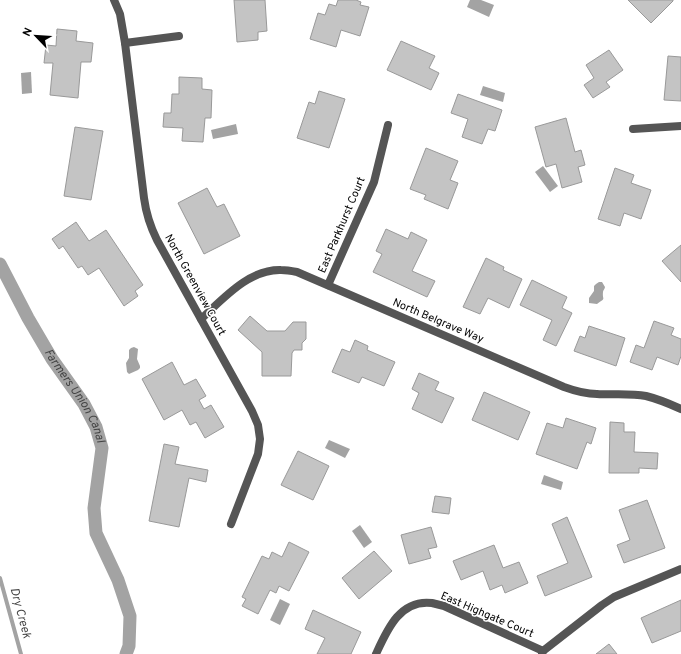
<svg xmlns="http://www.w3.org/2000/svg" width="681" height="654" font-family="Overpass,sans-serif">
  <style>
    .water { fill: #a3a3a3 }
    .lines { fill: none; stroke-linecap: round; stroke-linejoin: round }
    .stream { stroke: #a3a3a3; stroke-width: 4 }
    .canal { stroke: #a3a3a3; stroke-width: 13 }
    .building { fill: #c4c4c4; stroke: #999 }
    .street { stroke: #555; stroke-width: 8 }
    .labels { text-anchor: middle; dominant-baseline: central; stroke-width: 3; stroke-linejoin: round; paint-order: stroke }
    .street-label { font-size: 11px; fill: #000; stroke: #fff }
    .water-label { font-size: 12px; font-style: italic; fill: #444; stroke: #fff }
  </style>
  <rect width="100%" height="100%" fill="#fff"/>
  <!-- water -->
  <g class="water">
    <path d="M 470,0 L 481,0 L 494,5 L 489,17 L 467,7 Z"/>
    <path d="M 31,72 L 32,93 L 22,94 L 21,73 Z"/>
    <path d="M 483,86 L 505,93 L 503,102 L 480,95 Z"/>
    <path d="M 236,124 L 238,134 L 213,139 L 211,130 Z"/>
    <path d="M 543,166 L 558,186 L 550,192 L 535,172 Z"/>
    <path d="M 599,282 L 602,282 L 605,287 C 605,289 603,290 603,292 C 602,301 607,297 597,304 L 589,303 L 589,298 L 594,291 L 594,286 L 596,284 Z"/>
    <path d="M 134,347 L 138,349 L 137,359 L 140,366 L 140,368 L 138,370 L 129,374 L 127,372 L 126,363 L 129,358 L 129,350 L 131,348 Z"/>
    <path d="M 329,440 L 350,449 L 345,458 L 325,448 Z"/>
    <path d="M 544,475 L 563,482 L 561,490 L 541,484 Z"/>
    <path d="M 360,525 L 372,542 L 364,548 L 352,531 Z"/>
    <path d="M 280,599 L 290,604 L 280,625 L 270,620 Z"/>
  </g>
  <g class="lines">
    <!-- stream -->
    <path class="stream" d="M 0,578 L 21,654"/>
    <!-- canal -->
    <path class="canal" id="s1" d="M 0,264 L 28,318 L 52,359 L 84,404 L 96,427 L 102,448 L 94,508 L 96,533 L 118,580 L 130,616 L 129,646 L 126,654"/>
  </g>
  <!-- building -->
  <g class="building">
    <path d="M 234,0 L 265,0 L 267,31 L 258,32 L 258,40 L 237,42 Z"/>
    <path d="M 338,0 L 356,0 L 361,2 L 360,5 L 369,7 L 360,36 L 341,30 L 336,47 L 310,39 L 318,13 L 325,15 L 329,4 L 336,6 Z"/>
    <path d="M 628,0 L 673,0 L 673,1 L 651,23 Z"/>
    <path d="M 57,29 L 77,31 L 76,41 L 93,43 L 91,62 L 81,62 L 78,98 L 50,95 L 53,63 L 44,63 L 46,45 L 56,46 Z"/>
    <path d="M 401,41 L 435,56 L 429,68 L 439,73 L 431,90 L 387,70 Z"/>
    <path d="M 609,50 L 623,70 L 606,82 L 610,87 L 593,98 L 584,85 L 594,78 L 586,65 Z"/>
    <path d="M 668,56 L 681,57 L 681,101 L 664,100 Z"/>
    <path d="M 179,77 L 202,78 L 202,89 L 212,90 L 211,118 L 205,118 L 203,142 L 182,141 L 183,128 L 163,127 L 164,113 L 171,113 L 172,94 L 179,94 Z"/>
    <path d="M 319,91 L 345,99 L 329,148 L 297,138 L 309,102 L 315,104 Z"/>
    <path d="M 458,94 L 502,110 L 495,131 L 488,129 L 482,144 L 462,137 L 468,119 L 451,113 Z"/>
    <path d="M 566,118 L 575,152 L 581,150 L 585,165 L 578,167 L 582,182 L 562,188 L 556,164 L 546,167 L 535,127 Z"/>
    <path d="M 75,127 L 103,131 L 91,200 L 64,196 Z"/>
    <path d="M 426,148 L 458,161 L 450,180 L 458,183 L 448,209 L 424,199 L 426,195 L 410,189 Z"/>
    <path d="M 615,168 L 634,175 L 631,183 L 651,190 L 641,219 L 624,213 L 620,226 L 598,219 Z"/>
    <path d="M 207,188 L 217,207 L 224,204 L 240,236 L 204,254 L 178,203 Z"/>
    <path d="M 76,222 L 89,241 L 106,230 L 143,285 L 135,291 L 138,296 L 124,306 L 99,268 L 88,275 L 82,266 L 78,268 L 63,246 L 59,249 L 52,239 Z"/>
    <path d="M 386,229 L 408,239 L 411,232 L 427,240 L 412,271 L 435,281 L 427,297 L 373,272 L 382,254 L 376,251 Z"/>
    <path d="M 681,245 L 681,282 L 662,261 Z"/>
    <path d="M 486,258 L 504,267 L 503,270 L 522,279 L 509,308 L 488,298 L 480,314 L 463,307 Z"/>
    <path d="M 532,280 L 567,297 L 562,308 L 572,313 L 556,346 L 543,340 L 552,320 L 520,305 Z"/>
    <path d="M 250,316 L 267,331 L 285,331 L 293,322 L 306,322 L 306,339 L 302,343 L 302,350 L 294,350 L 292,353 L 291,376 L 262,376 L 262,352 L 238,330 Z"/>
    <path d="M 654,321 L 674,328 L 671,335 L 681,339 L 681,356 L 678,365 L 657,357 L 652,370 L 630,362 L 636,345 L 644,348 Z"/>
    <path d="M 589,326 L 625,338 L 616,366 L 574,351 L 580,336 L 585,338 Z"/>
    <path d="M 355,340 L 368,346 L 367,350 L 395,362 L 384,386 L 362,377 L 359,383 L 332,372 L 342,349 L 350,352 Z"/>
    <path d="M 172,362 L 184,385 L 196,379 L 206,396 L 199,400 L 204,409 L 211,405 L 224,427 L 205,438 L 196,422 L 190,425 L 182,410 L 164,420 L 142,379 Z"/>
    <path d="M 419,373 L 439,382 L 435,390 L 454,398 L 442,423 L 412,409 L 419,393 L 412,389 Z"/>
    <path d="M 484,392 L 530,412 L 518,440 L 472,420 Z"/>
    <path d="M 566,418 L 596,428 L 591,444 L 587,442 L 577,469 L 536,454 L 547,423 L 563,428 Z"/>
    <path d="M 610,422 L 624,423 L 624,432 L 635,432 L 634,452 L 658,453 L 657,469 L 639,468 L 639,473 L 609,473 Z"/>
    <path d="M 164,444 L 179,447 L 175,464 L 208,470 L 206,482 L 189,478 L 179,527 L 149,521 Z"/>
    <path d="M 298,451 L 329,466 L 313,500 L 281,485 Z"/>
    <path d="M 435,496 L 451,498 L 449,514 L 432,512 Z"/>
    <path d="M 647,500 L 665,548 L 624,563 L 617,545 L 630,540 L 619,510 Z"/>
    <path d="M 567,517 L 592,577 L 545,596 L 537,576 L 568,563 L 552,524 Z"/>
    <path d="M 431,527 L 437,547 L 428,549 L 431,558 L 409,564 L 401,535 Z"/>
    <path d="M 289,542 L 309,552 L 289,591 L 279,586 L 276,593 L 270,590 L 258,614 L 242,606 L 246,599 L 242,597 L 262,556 L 269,559 L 272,552 L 282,557 Z"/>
    <path d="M 494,545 L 503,568 L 519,562 L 528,583 L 505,593 L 502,585 L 490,590 L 483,571 L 461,580 L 453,561 Z"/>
    <path d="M 374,551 L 392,571 L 359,599 L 342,578 Z"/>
    <path d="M 681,600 L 681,631 L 652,643 L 641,618 Z"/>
    <path d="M 313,610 L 361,632 L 351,654 L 317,654 L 325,638 L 305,629 Z"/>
    <path d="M 609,644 L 617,654 L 596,654 Z"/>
  </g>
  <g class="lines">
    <!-- street -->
    <g class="street">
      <path d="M 114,0 L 120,14 L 125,43 L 144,198 C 146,213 150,226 157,240 L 252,411 L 258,425 L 260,439 L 258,454 L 231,524"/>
      <path d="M 125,43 L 179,36"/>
      <path d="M 633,129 L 681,126"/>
      <path d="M 328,285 L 374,182 L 388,125"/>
      <path d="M 201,319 C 223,299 249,269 281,270 C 286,270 292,271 297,272 L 564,387 C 575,391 585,394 597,394 C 613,395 630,393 646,396 C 658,399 670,404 681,409"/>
      <path d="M 543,651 L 602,605 L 614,597 L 681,569"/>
      <path d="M 376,654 C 387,630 400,599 432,603 C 436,604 440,605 444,606 L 543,651 L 542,654"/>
    </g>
  </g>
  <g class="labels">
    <!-- street labels -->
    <g class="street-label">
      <text transform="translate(342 225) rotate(-67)">East Parkhurst Court</text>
      <text transform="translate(195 285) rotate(61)">North Greenview Court</text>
      <text transform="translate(438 321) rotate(23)">North Belgrave Way</text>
      <text transform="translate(487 615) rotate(23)">East Highgate Court</text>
    </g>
    <!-- water labels -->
    <g class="water-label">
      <text stroke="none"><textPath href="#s1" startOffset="152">Farmers Union Canal</textPath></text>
      <text transform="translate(20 613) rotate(75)">Dry Creek</text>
    </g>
  </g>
  <!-- north arrow -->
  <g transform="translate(36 36) rotate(295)" stroke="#ffffff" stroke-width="3" paint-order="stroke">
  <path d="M0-3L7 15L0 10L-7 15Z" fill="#000000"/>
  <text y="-6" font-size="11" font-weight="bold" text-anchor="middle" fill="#000000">N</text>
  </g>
</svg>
